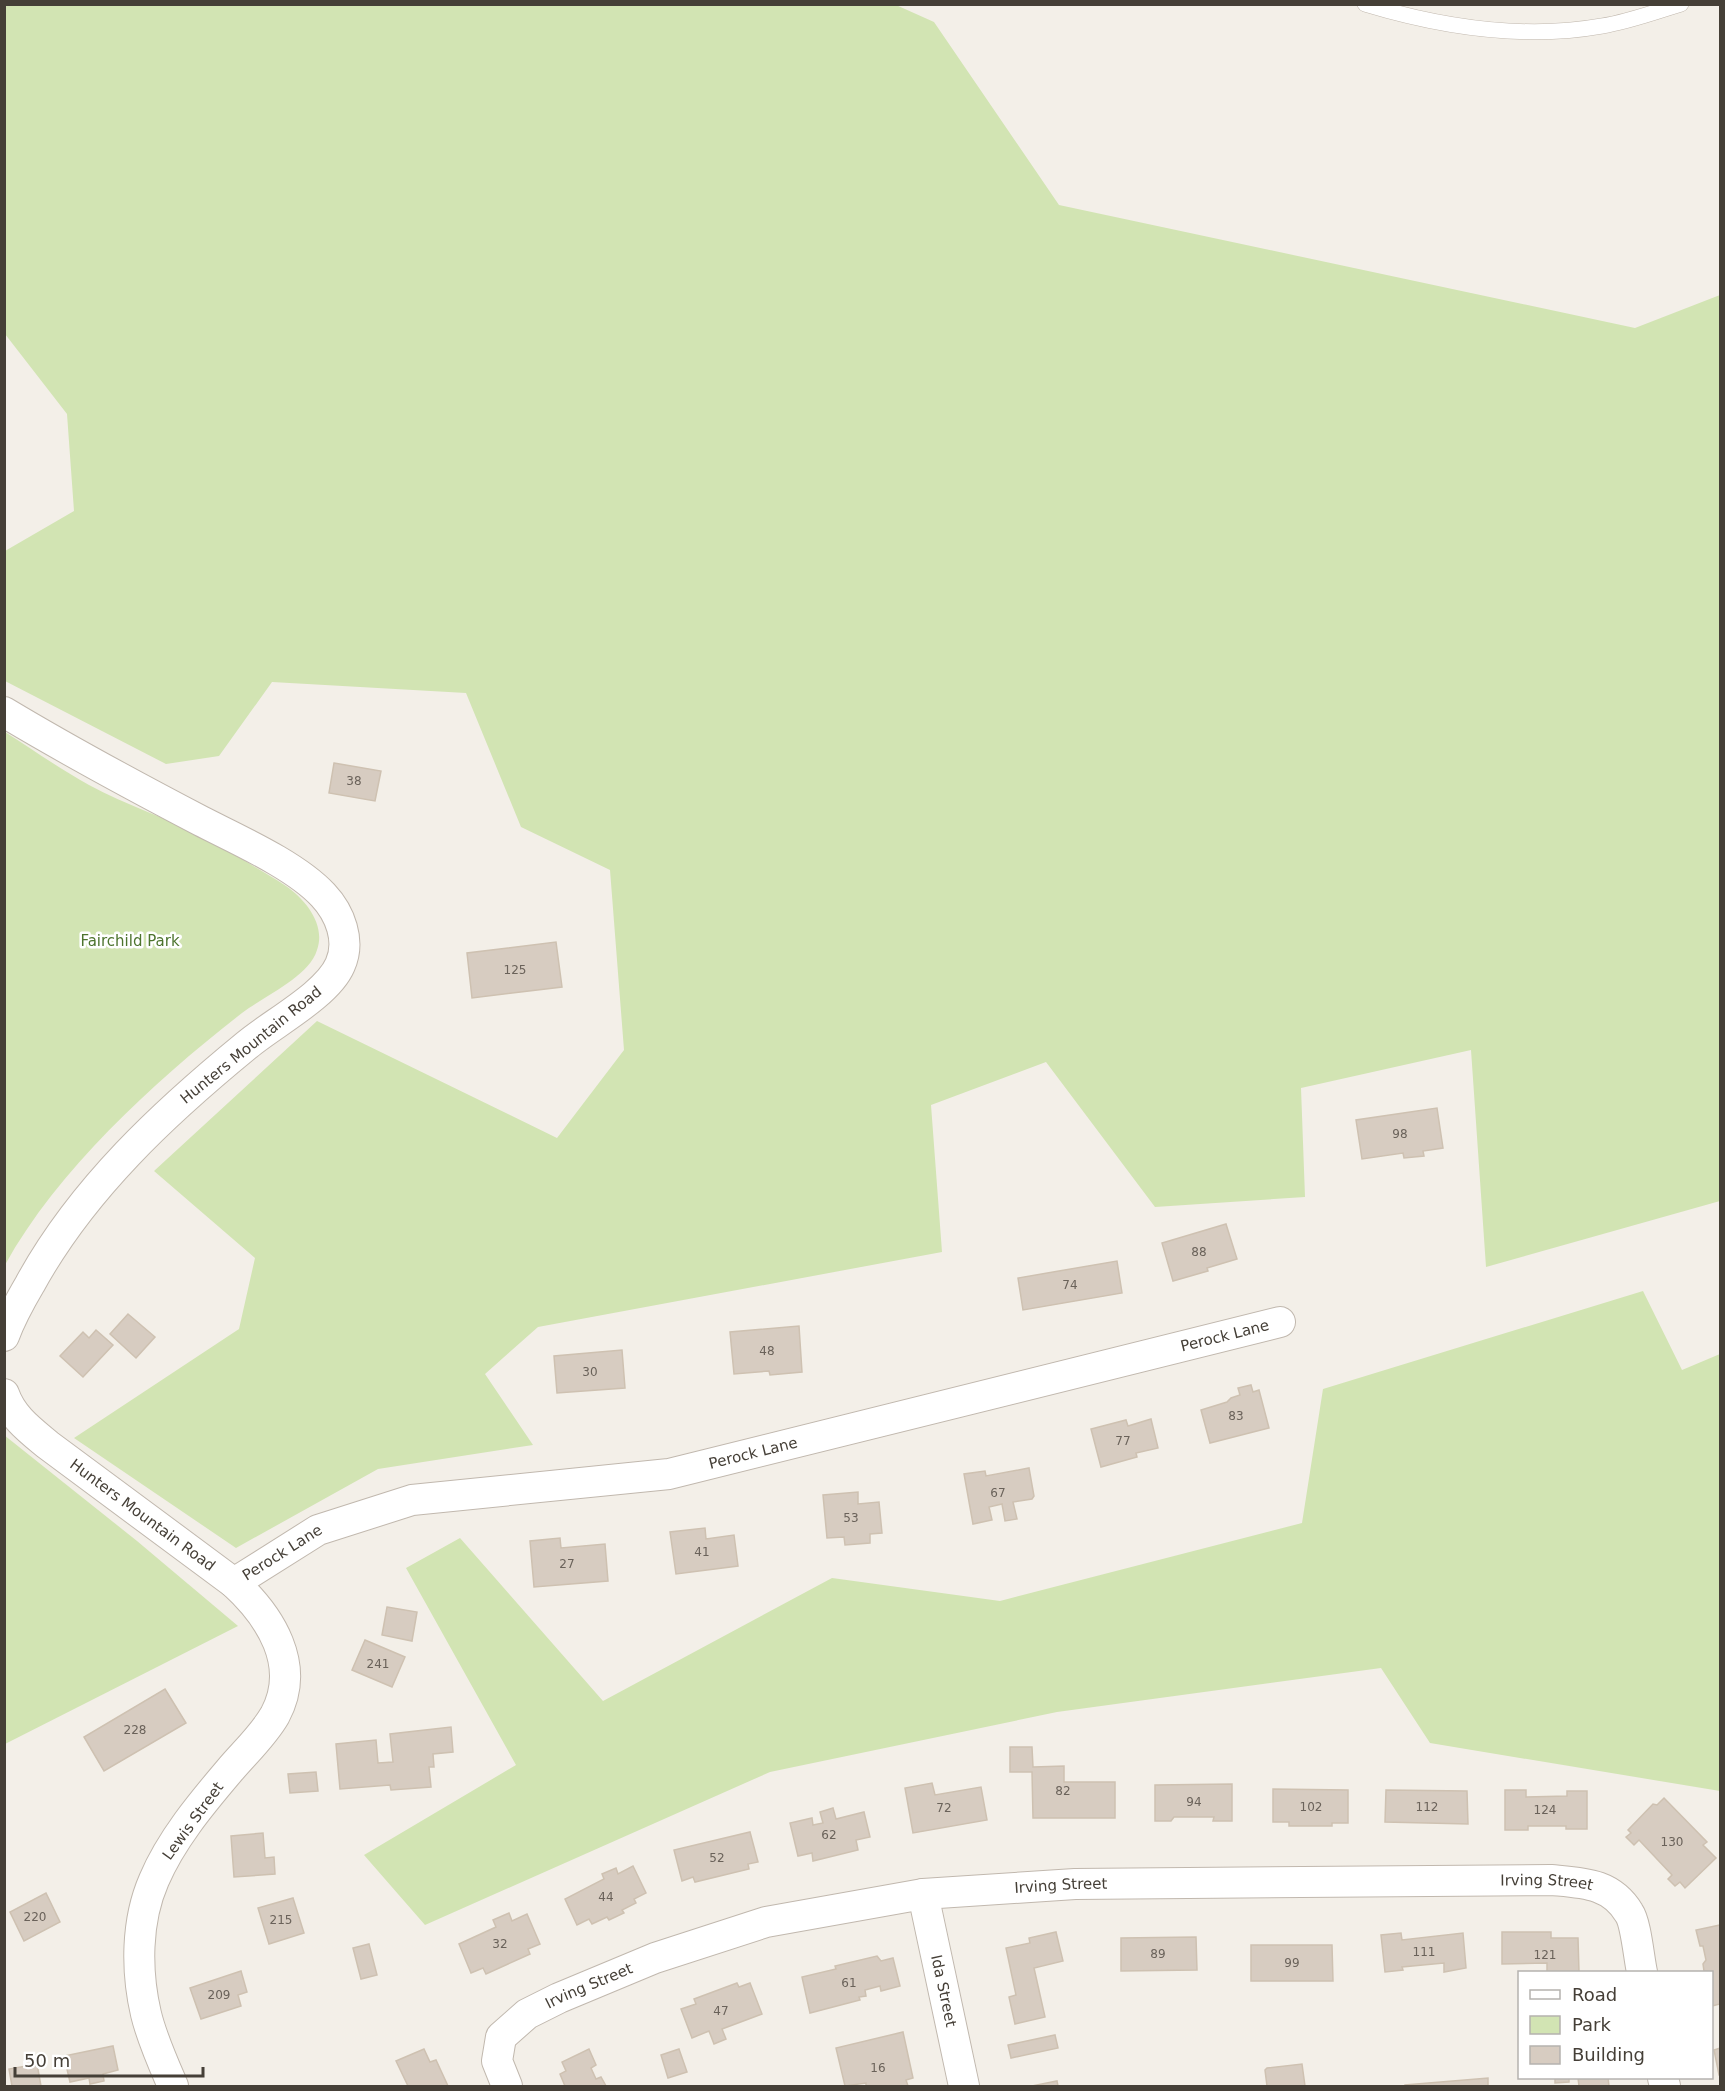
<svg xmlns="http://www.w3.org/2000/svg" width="1725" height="2091" font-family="'DejaVu Sans',sans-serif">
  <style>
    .green { fill: #d2e4b3 }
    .building { fill: #d7ccc1; stroke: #cec1b1; stroke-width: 1.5 }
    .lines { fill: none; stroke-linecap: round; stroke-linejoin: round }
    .lane-casing { stroke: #c1b8ae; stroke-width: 16 }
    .street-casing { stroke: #c1b8ae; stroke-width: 32 }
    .lane { stroke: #fff; stroke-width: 15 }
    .street { stroke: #fff; stroke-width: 30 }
    .labels { text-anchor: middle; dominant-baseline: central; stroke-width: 5; stroke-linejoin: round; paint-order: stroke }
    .number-label { font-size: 12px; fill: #6a625a }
    .park-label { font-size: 15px; fill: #4d742e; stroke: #fff }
    .street-label { font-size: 15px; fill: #453f37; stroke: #fff }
  </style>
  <rect width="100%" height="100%" fill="#f3efe8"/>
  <!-- green -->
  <g class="green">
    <path d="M 5,4 L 896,5 L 934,22 L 1059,205 L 1635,328 L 1720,295 L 1720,1201 L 1486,1267 L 1471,1050 L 1301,1088 L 1305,1197 L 1155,1207 L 1046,1062 L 931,1105 L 942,1252 L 538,1327 L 485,1374 L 533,1445 L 378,1469 L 236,1548 L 74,1438 L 239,1329 L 255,1258 L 154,1171 L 317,1021 L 557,1138 L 624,1050 L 610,870 L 521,827 L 466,693 L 272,682 L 219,756 L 166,764 L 5,681 L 5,551 L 74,511 L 67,414 L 5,334 Z"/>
    <path d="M 5,732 C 32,749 60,769 89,785 C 126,805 167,818 204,837 C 221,846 238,857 255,867 C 265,873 276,879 286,886 C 306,900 326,925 317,950 C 309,977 264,996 242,1013 C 156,1080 58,1169 5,1265 Z"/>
    <path d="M 1643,1291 L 1682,1370 L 1720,1354 L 1720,1791 L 1430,1743 L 1381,1668 L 1057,1712 L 770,1772 L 425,1925 L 364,1855 L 516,1765 L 406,1568 L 460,1538 L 603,1701 L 832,1578 L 1000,1601 L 1302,1523 L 1323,1389 Z"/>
    <path d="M 4,1435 L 137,1541 L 238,1626 L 5,1744 Z"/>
  </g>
  <!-- building -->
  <g class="building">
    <path d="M 334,763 L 381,771 L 375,801 L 329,793 Z"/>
    <path d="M 556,942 L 562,987 L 472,998 L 467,953 Z"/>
    <path d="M 1437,1108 L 1443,1148 L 1423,1151 L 1424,1156 L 1404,1158 L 1403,1153 L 1362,1159 L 1356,1120 Z"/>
    <path d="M 1226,1224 L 1237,1259 L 1207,1268 L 1208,1271 L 1173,1281 L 1162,1243 Z"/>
    <path d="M 1117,1261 L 1122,1293 L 1023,1310 L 1018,1278 Z"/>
    <path d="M 128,1314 L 155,1337 L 136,1358 L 110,1334 Z"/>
    <path d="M 799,1326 L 802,1372 L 770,1375 L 769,1371 L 734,1374 L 730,1332 Z"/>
    <path d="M 96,1330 L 113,1345 L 83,1377 L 60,1356 L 83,1332 L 89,1338 Z"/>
    <path d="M 622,1350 L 625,1388 L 557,1393 L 554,1356 Z"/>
    <path d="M 1251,1385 L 1253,1392 L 1259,1390 L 1269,1428 L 1210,1443 L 1201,1410 L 1227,1402 L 1231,1398 L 1240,1395 L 1238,1388 Z"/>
    <path d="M 1151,1419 L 1158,1448 L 1136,1453 L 1137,1457 L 1101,1467 L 1091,1429 L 1126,1420 L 1128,1426 Z"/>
    <path d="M 1029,1468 L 1034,1496 L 1032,1499 L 1013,1502 L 1017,1519 L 1005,1521 L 1002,1504 L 989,1507 L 992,1520 L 973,1524 L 964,1474 L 985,1471 L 986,1476 Z"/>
    <path d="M 858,1492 L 858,1504 L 879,1502 L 882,1533 L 870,1534 L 870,1543 L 845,1545 L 844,1537 L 827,1538 L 823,1495 Z"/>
    <path d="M 705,1528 L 706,1539 L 734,1535 L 738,1566 L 676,1574 L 670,1532 Z"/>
    <path d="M 560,1538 L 561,1548 L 605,1544 L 608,1581 L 534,1587 L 530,1541 Z"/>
    <path d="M 387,1607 L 417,1612 L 412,1641 L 382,1635 Z"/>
    <path d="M 365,1640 L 405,1657 L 392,1687 L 352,1670 Z"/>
    <path d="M 165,1689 L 186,1723 L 104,1771 L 84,1737 Z"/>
    <path d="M 451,1727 L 453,1752 L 433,1754 L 434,1767 L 429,1767 L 431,1787 L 391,1790 L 390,1785 L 340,1789 L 336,1744 L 376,1740 L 378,1763 L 393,1762 L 390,1734 Z"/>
    <path d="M 1010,1747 L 1032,1747 L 1033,1767 L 1064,1766 L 1064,1782 L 1115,1782 L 1115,1818 L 1033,1818 L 1032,1772 L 1010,1772 Z"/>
    <path d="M 316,1772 L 318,1791 L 290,1793 L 288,1774 Z"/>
    <path d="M 932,1783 L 935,1795 L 981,1787 L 987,1820 L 913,1833 L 905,1788 Z"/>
    <path d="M 1232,1784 L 1232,1821 L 1213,1821 L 1214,1817 L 1174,1817 L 1171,1821 L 1155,1821 L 1155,1785 Z"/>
    <path d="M 1273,1789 L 1348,1790 L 1348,1823 L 1332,1823 L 1332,1826 L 1289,1826 L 1289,1822 L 1273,1822 Z"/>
    <path d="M 1386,1790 L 1467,1791 L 1468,1824 L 1385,1822 Z"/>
    <path d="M 1505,1790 L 1526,1790 L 1526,1797 L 1567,1796 L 1567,1791 L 1587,1791 L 1587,1829 L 1566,1829 L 1566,1826 L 1528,1826 L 1528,1830 L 1505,1830 Z"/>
    <path d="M 1664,1798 L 1707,1842 L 1703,1845 L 1716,1858 L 1685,1888 L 1680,1882 L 1675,1886 L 1668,1879 L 1672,1875 L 1639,1840 L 1634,1845 L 1626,1837 L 1631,1833 L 1628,1830 L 1653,1804 L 1657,1805 Z"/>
    <path d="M 833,1808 L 836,1819 L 864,1812 L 870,1837 L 856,1840 L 858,1850 L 813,1861 L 812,1853 L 798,1856 L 790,1823 L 812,1818 L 813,1825 L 823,1823 L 820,1812 Z"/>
    <path d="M 750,1832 L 758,1862 L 748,1864 L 749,1869 L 695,1882 L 693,1877 L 682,1881 L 674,1850 Z"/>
    <path d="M 263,1833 L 265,1858 L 274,1857 L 275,1874 L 234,1877 L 231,1836 Z"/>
    <path d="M 633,1866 L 646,1893 L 634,1899 L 636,1903 L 622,1910 L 624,1913 L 609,1920 L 607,1917 L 592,1924 L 589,1919 L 577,1925 L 565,1899 L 604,1879 L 602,1874 L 616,1868 L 618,1874 Z"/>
    <path d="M 46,1893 L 60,1922 L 24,1941 L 10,1912 Z"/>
    <path d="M 293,1898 L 304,1933 L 269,1944 L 258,1908 Z"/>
    <path d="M 509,1913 L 512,1921 L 527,1914 L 540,1944 L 528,1949 L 530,1954 L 486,1974 L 483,1968 L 471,1973 L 459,1944 L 496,1927 L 493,1920 Z"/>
    <path d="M 1720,1925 L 1720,2004 L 1712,2006 L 1712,1972 L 1704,1971 L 1703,1964 L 1706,1960 L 1703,1946 L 1700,1946 L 1696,1930 Z"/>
    <path d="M 1056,1932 L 1063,1961 L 1034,1968 L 1045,2017 L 1015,2024 L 1009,1997 L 1016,1995 L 1006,1948 L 1030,1943 L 1029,1938 Z"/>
    <path d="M 1502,1932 L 1551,1932 L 1551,1938 L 1578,1938 L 1579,1972 L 1547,1972 L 1547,1963 L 1502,1964 Z"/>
    <path d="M 1401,1933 L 1402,1940 L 1463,1933 L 1466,1968 L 1444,1972 L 1444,1963 L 1402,1967 L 1403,1970 L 1385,1972 L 1381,1935 Z"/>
    <path d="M 1196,1937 L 1197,1970 L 1121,1971 L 1121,1938 Z"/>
    <path d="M 369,1944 L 377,1975 L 361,1979 L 353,1948 Z"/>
    <path d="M 1251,1945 L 1332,1945 L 1333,1981 L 1251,1981 Z"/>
    <path d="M 877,1956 L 881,1961 L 893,1958 L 900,1986 L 881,1991 L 880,1986 L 865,1990 L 866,1996 L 859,1997 L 860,2000 L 810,2013 L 802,1977 L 836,1969 L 835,1966 Z"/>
    <path d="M 241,1971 L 247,1992 L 238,1995 L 241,2006 L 201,2019 L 190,1988 Z"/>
    <path d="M 737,1983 L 739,1987 L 750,1983 L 762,2014 L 722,2029 L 726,2039 L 714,2044 L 709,2031 L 692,2038 L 681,2009 L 696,2004 L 694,1999 Z"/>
    <path d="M 903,2032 L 913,2078 L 906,2080 L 908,2086 L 866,2086 L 866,2083 L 845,2086 L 836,2048 Z"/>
    <path d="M 1055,2035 L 1058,2048 L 1011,2058 L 1008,2045 Z"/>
    <path d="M 113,2046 L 118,2070 L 103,2074 L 104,2081 L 90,2084 L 89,2078 L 70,2082 L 64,2056 Z"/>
    <path d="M 1720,2048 L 1720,2075 L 1719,2075 L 1714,2050 Z"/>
    <path d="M 424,2049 L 430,2062 L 436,2060 L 448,2086 L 408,2086 L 396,2061 Z"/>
    <path d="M 589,2049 L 596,2065 L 591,2068 L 596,2079 L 601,2077 L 606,2086 L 565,2086 L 560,2074 L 566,2071 L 562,2062 Z"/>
    <path d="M 679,2049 L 687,2072 L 668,2078 L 661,2055 Z"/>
    <path d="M 37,2064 L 41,2086 L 12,2086 L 9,2069 Z"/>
    <path d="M 1302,2064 L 1305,2086 L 1267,2086 L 1265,2070 L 1267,2068 Z"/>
    <path d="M 1488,2078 L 1488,2086 L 1405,2086 L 1405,2085 Z"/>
    <path d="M 1555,2078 L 1569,2078 L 1569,2082 L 1555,2083 Z"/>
    <path d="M 1578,2078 L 1608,2078 L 1609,2086 L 1579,2086 Z"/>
    <path d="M 1057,2081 L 1058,2086 L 1032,2086 Z"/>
  </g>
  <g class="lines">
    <defs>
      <path id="lane" d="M 1365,4 C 1441,27 1523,40 1602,26 C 1628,22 1655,12 1681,4"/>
      <g id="street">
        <path d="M 4,712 C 69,751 134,786 201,821 C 238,840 295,865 323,895 C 340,913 351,941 340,965 C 327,995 273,1023 247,1045 C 164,1113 82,1189 30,1284 C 20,1301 11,1317 4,1336"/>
        <path id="s1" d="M 4,1394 C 12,1417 30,1430 48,1445 L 234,1583 C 270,1616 302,1665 275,1715 C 263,1736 244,1753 229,1771 C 201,1804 171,1840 154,1880 C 136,1921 136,1971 146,2014 C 152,2039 163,2063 173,2086"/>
        <path id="s2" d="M 234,1583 L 318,1530 L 412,1500 L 669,1474 L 1280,1322"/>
        <path id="s3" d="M 923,1894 L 964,2086"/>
        <path d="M 1663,2078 L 1665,2086"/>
        <path id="s4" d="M 507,2086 L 497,2061 L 501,2037 L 527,2014 L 559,1998 L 655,1958 L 766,1922 L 923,1894 L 1075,1884 L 1551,1880 C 1583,1883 1611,1883 1629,1913 C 1636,1923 1639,1959 1642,1972"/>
      </g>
    </defs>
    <!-- lane casing -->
    <use href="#lane" class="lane-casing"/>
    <!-- street casing -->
    <use href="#street" class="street-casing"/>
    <!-- lane -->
    <use href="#lane" class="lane"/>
    <!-- street -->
    <use href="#street" class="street"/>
  </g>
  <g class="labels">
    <!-- number labels -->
    <g class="number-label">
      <text x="354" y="781">38</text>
      <text x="515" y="970">125</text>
      <text x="1400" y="1134">98</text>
      <text x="1199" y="1252">88</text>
      <text x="1070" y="1285">74</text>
      <text x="767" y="1351">48</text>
      <text x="590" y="1372">30</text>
      <text x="1236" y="1416">83</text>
      <text x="1123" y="1441">77</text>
      <text x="998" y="1493">67</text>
      <text x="851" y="1518">53</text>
      <text x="702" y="1552">41</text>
      <text x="567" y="1564">27</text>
      <text x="378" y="1664">241</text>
      <text x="135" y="1730">228</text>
      <text x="1063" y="1791">82</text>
      <text x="1194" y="1802">94</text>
      <text x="1311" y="1807">102</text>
      <text x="1427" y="1807">112</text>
      <text x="944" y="1808">72</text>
      <text x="1545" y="1810">124</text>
      <text x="829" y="1835">62</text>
      <text x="1672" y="1842">130</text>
      <text x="717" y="1858">52</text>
      <text x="606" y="1897">44</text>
      <text x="35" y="1917">220</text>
      <text x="281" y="1920">215</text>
      <text x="500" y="1944">32</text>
      <text x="1424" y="1952">111</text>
      <text x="1158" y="1954">89</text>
      <text x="1545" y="1955">121</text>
      <text x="1292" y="1963">99</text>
      <text x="849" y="1983">61</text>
      <text x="219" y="1995">209</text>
      <text x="721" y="2011">47</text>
      <text x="878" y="2068">16</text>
    </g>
    <!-- park labels -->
    <g class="park-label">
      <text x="130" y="941">Fairchild Park</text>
    </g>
    <!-- street labels -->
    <g class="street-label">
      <text transform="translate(251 1045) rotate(-39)">Hunters Mountain Road</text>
      <text stroke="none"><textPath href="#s2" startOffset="1029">Perock Lane</textPath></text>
      <text stroke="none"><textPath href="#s2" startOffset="543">Perock Lane</textPath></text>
      <text stroke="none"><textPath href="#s1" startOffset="186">Hunters Mountain Road</textPath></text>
      <text stroke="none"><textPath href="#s2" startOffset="57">Perock Lane</textPath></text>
      <text transform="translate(193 1821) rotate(-54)">Lewis Street</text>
      <text stroke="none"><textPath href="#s4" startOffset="1126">Irving Street</textPath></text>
      <text stroke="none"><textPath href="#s4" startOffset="640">Irving Street</textPath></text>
      <text stroke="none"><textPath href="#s4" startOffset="154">Irving Street</textPath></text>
      <text stroke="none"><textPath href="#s3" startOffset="99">Ida Street</textPath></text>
    </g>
  </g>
  <!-- border -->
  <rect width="1725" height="2091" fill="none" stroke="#453f37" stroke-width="12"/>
  <!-- legend -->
  <rect x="1518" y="1971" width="195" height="108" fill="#ffffff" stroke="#b5b2af" stroke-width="1.5"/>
  <rect x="1530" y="1990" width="30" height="9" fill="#ffffff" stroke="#b5b2af" stroke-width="1.5"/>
  <text x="1572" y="2001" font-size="18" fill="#453f37">Road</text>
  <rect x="1530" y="2016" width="30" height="18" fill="#d2e4b3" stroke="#b5b2af" stroke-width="1.5"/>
  <text x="1572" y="2031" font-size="18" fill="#453f37">Park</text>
  <rect x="1530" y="2046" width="30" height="18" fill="#d7ccc1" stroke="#b5b2af" stroke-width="1.5"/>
  <text x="1572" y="2061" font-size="18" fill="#453f37">Building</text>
  <!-- scale -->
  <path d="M15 2067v9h188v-9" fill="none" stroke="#453f37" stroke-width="3"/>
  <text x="24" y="2067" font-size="18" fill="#453f37" stroke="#ffffff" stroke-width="4.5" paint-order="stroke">50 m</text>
</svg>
